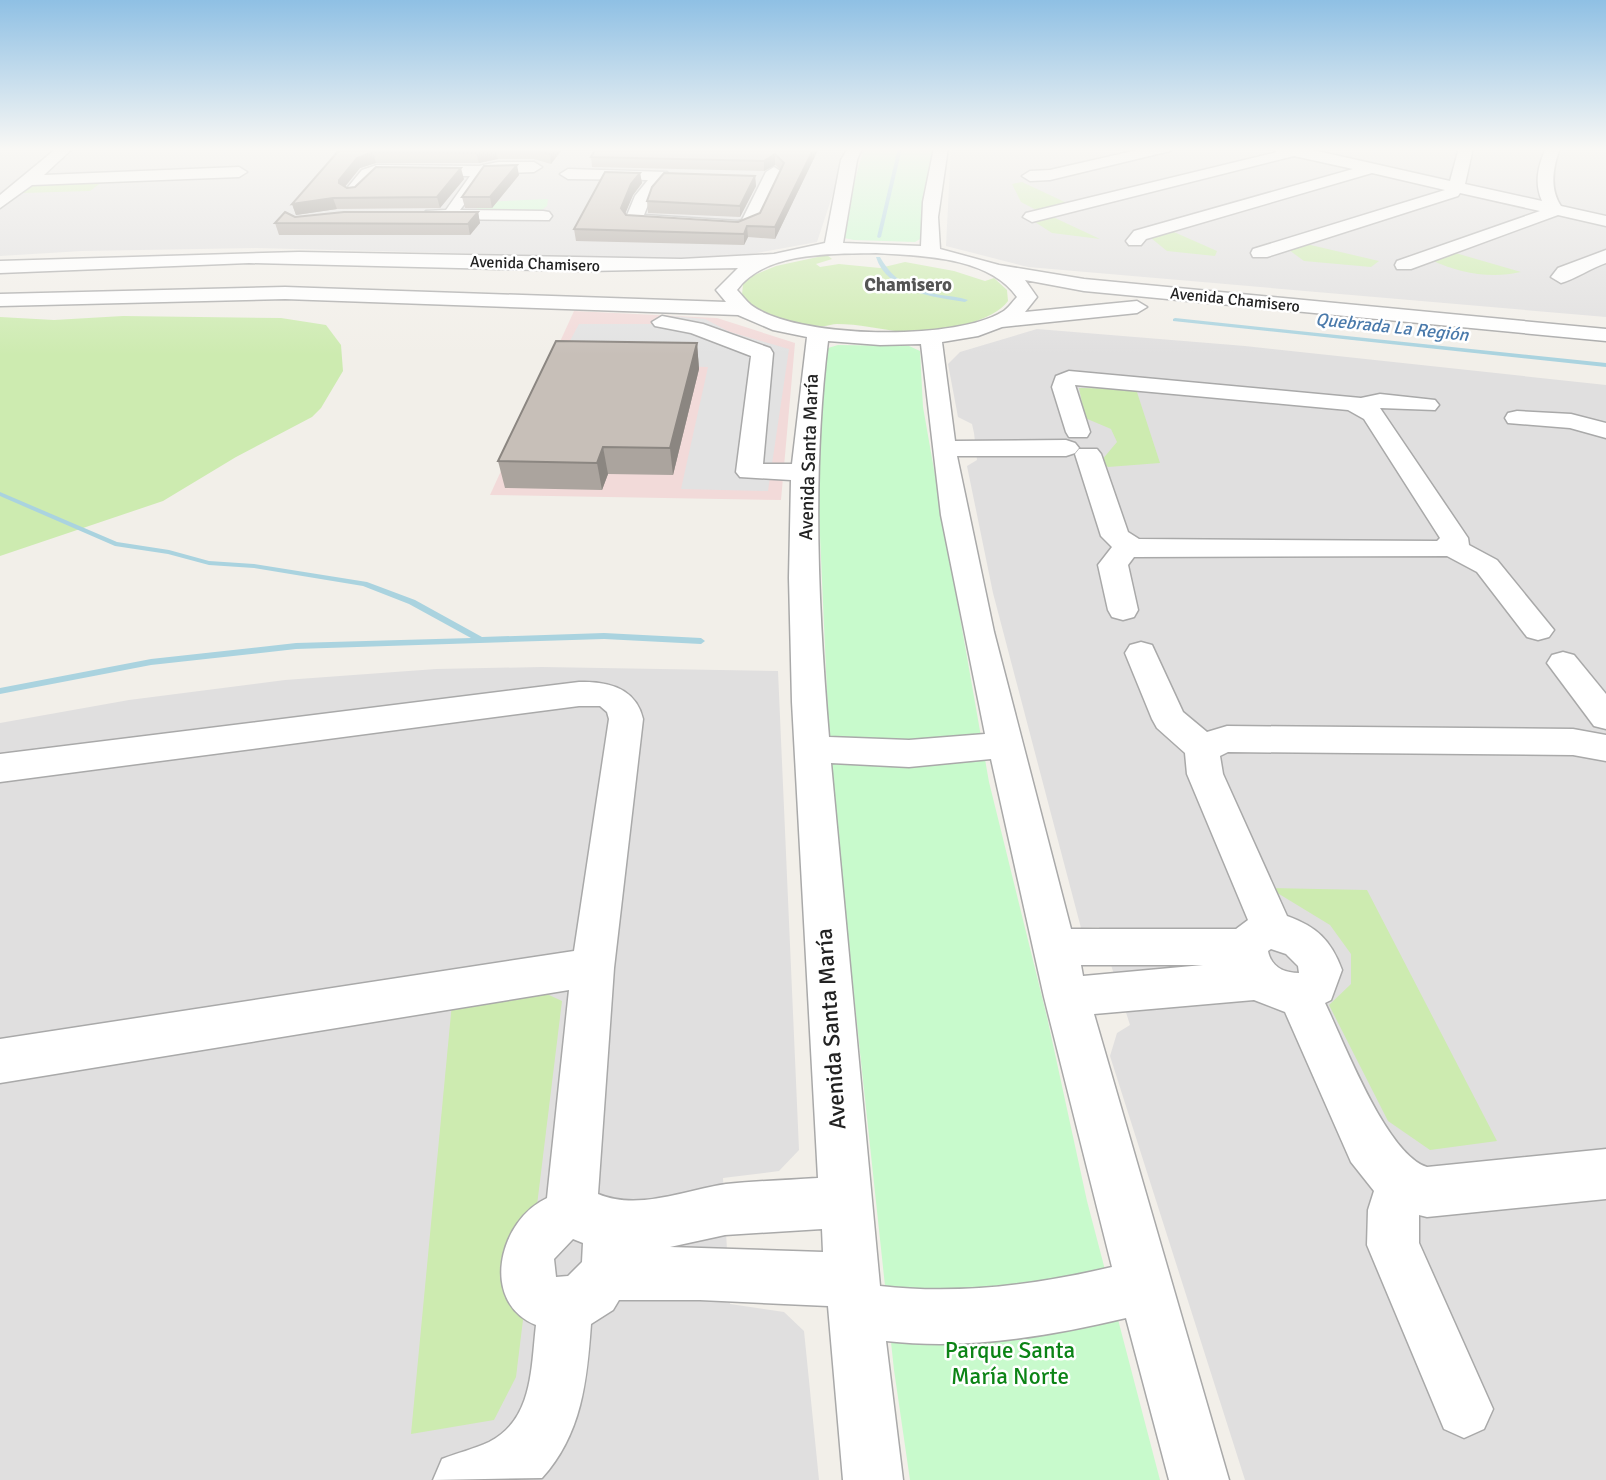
<svg xmlns="http://www.w3.org/2000/svg" width="1606" height="1480" font-family="Signika,sans-serif">
  <style>
    .residential { fill: #e0dfdf }
    .commercial { fill: #f2dad9 }
    .grass { fill: #cdebb0 }
    .park { fill: #c8facc }
    .parking { fill: #e2e2e2 }
    .lines { fill: none; stroke-linecap: round; stroke-linejoin: round }
    .stream { fill: #aad3df; fill-rule: evenodd }
    .minor-casing { stroke: #a9a9a9; stroke-width: 3 }
    .minor { fill: #fff; fill-rule: evenodd }
    .wall { fill: #aba49e }
    .shaded-wall { fill: #8b8681 }
    .building { fill: #c7bfb8; stroke: #8b8681; stroke-width: 2 }
    .labels { text-anchor: middle; dominant-baseline: central; stroke-width: 5; stroke-linejoin: round; paint-order: stroke }
    .far-street-label { font-size: 16px; fill: #222; stroke: #fff }
    .far-water-label { font-size: 18px; font-style: italic; fill: #4a7aab; stroke: #fff }
    .far-quarter-label { font-size: 19px; font-weight: bold; fill: #555; stroke: #fff }
    .street-label { font-size: 19px; fill: #222; stroke: #fff }
    .near-street-label { font-size: 23px; fill: #222; stroke: #fff }
    .near-park-label { font-size: 23px; fill: #0c8416; stroke: #fff }
  </style>
  <rect width="100%" height="100%" fill="#f2efe9"/>
  <!-- residential -->
  <g class="residential">
    <path d="M 0,148 L 848,148 L 817,242 L 729,258 L 686,259 L 256,248 L 82,251 L 0,256 Z"/>
    <path d="M 951,148 L 1606,148 L 1606,317 L 1028,267 L 946,246 Z"/>
    <path d="M 1037,329 L 1245,346 L 1606,385 L 1606,1480 L 1245,1480 L 1110,1056 L 1117,1033 L 1130,1025 L 1099,927 L 1081,928 L 993,593 L 967,466 L 977,460 L 974,433 L 972,424 L 958,417 L 948,364 L 960,352 Z"/>
    <path d="M 542,667 L 778,671 L 799,1150 L 779,1171 L 723,1178 L 730,1304 L 784,1312 L 804,1331 L 819,1480 L 0,1480 L 0,723 L 129,700 L 285,680 L 436,669 Z"/>
  </g>
  <!-- commercial -->
  <path class="commercial" d="M 574,311 L 717,318 L 795,343 L 781,500 L 490,495 Z"/>
  <!-- grass -->
  <g class="grass">
    <path d="M 103,181 L 90,191 L 21,193 L 29,184 Z"/>
    <path d="M 1022,182 L 1067,203 L 1038,211 L 1021,202 L 1012,184 Z"/>
    <path d="M 1053,217 L 1100,239 L 1052,233 L 1035,222 Z"/>
    <path d="M 1174,232 L 1217,251 L 1215,256 L 1167,251 L 1151,238 Z"/>
    <path d="M 1302,243 L 1379,261 L 1371,267 L 1304,261 L 1289,250 Z"/>
    <path d="M 1452,252 L 1521,272 C 1490,279 1459,273 1431,260 Z"/>
    <path d="M 827,255 L 832,259 L 816,264 L 820,267 L 839,264 L 880,268 L 905,262 L 954,271 L 985,281 L 994,278 L 1007,290 L 1008,301 C 991,324 929,336 901,332 C 881,329 858,324 837,324 C 832,324 826,327 821,326 C 798,326 755,315 742,295 L 743,284 L 749,277 L 776,266 Z"/>
    <path d="M 123,316 L 281,318 L 326,325 L 341,345 L 343,371 L 321,408 L 312,417 L 236,457 L 163,501 L 0,556 L 0,317 L 54,320 Z"/>
    <path d="M 1079,388 L 1136,389 L 1160,463 L 1108,467 L 1101,461 L 1117,442 L 1111,429 L 1085,418 Z"/>
    <path d="M 1269,888 L 1367,890 L 1497,1141 L 1430,1150 L 1388,1121 L 1329,1005 L 1351,984 L 1351,954 L 1330,925 Z"/>
    <path d="M 536,989 L 562,1001 L 516,1377 L 494,1420 L 411,1434 L 452,1003 Z"/>
  </g>
  <!-- park -->
  <g class="park">
    <path d="M 864,148 L 933,148 L 920,239 L 915,242 L 854,240 L 839,237 Z"/>
    <path d="M 548,199 L 547,206 L 539,212 L 461,213 L 461,210 L 476,210 L 482,202 Z"/>
    <path d="M 838,345 L 909,346 L 920,351 L 923,407 L 989,782 L 1047,1017 L 1087,1201 L 1160,1480 L 910,1480 L 894,1370 L 831,781 L 818,491 L 823,355 L 828,348 Z"/>
  </g>
  <!-- parking -->
  <path class="parking" d="M 672,316 L 705,319 L 730,332 L 789,349 L 768,491 L 681,489 L 708,367 L 558,363 L 579,324 L 668,324 Z"/>
  <g class="lines">
    <!-- stream -->
    <g class="stream">
      <path d="M 898,148 L 902,148 L 881,237 L 879,238 L 877,237 Z"/>
      <path d="M 876,257 L 880,257 C 894,282 912,289 940,295 C 949,296 959,297 968,300 L 965,302 C 934,297 887,292 876,257 Z"/>
      <path d="M 1175,318 L 1606,363 L 1606,367 L 1173,321 L 1173,319 Z"/>
      <path d="M 0,492 L 117,542 L 169,550 L 209,561 L 254,564 L 367,582 L 415,600 L 482,637 L 604,633 L 701,638 L 705,641 L 701,644 L 604,639 L 296,649 L 151,665 L 0,694 L 0,688 L 151,659 L 296,643 L 471,638 L 409,604 L 363,586 L 254,568 L 209,565 L 168,554 L 115,546 L 0,496 Z"/>
    </g>
    <defs>
      <g id="minor">
        <path d="M 57,148 L 73,148 L 44,175 L 239,167 L 247,172 L 239,177 L 32,185 L 0,208 L 0,195 Z"/>
        <path d="M 848,148 L 862,148 L 857,160 L 843,243 L 921,246 L 923,202 L 934,148 L 948,148 L 938,217 L 940,249 L 999,265 L 1084,279 L 1606,329 L 1606,341 L 1084,291 L 1025,280 L 1037,297 L 1025,312 L 1137,301 L 1147,307 L 1137,313 L 1002,327 L 978,336 L 942,342 L 955,441 L 1066,440 L 1075,443 L 1079,448 L 1075,453 L 1066,456 L 957,456 L 994,632 L 1071,929 L 1236,929 L 1248,920 L 1187,774 L 1185,753 L 1157,728 L 1152,719 L 1125,653 L 1130,645 L 1141,642 L 1152,645 L 1183,712 L 1207,732 L 1227,726 L 1573,729 L 1606,735 L 1606,761 L 1573,755 L 1228,752 L 1220,756 L 1223,774 L 1287,916 C 1317,927 1331,940 1342,970 L 1331,1000 L 1325,1003 C 1344,1042 1386,1154 1427,1167 L 1606,1149 L 1606,1199 L 1427,1217 L 1419,1215 L 1419,1243 L 1493,1409 L 1484,1429 L 1464,1438 L 1444,1429 L 1367,1245 L 1368,1210 L 1374,1191 L 1351,1162 L 1285,1012 L 1254,1000 L 1094,1014 L 1229,1480 L 1169,1480 L 1126,1318 C 1046,1337 967,1350 886,1341 L 903,1480 L 843,1480 L 828,1306 L 700,1300 L 619,1300 L 613,1310 L 591,1324 C 587,1380 582,1434 542,1478 L 433,1480 L 442,1459 C 457,1453 474,1449 489,1442 C 533,1420 531,1368 536,1325 C 479,1302 499,1220 547,1198 L 569,990 L 0,1083 L 0,1039 L 574,951 L 609,719 L 607,712 L 600,706 L 579,706 L 0,782 L 0,754 L 579,682 C 608,681 636,688 643,719 L 614,968 L 598,1194 C 639,1211 684,1190 726,1184 C 756,1181 788,1180 818,1178 L 792,702 L 789,578 L 791,480 L 740,477 L 736,472 L 751,356 L 691,333 L 655,326 L 652,322 L 662,316 L 703,324 L 770,348 L 773,353 L 763,464 L 792,464 L 807,337 L 773,330 L 738,315 L 285,299 L 0,306 L 0,294 L 285,287 L 726,302 L 716,290 L 738,268 L 587,271 L 249,263 L 0,273 L 0,261 L 299,252 L 681,259 L 774,254 L 825,243 L 841,160 ZM 876,253 C 921,256 988,256 1017,297 C 1012,302 1008,309 1002,312 C 955,341 796,339 751,305 C 746,301 741,294 737,290 C 765,251 833,254 876,253 ZM 828,341 L 880,345 L 921,344 L 941,515 L 985,734 L 909,740 L 829,737 C 818,604 812,473 828,341 ZM 991,759 L 1044,997 L 1112,1267 C 1035,1285 959,1295 880,1286 L 831,763 L 909,767 ZM 1271,949 L 1286,954 L 1298,966 L 1299,973 C 1284,973 1271,967 1268,951 ZM 1081,965 L 1203,965 L 1083,976 ZM 822,1229 L 823,1252 L 670,1247 L 725,1235 ZM 573,1239 L 583,1243 L 582,1262 L 568,1276 L 556,1277 L 554,1259 Z"/>
        <path d="M 1146,148 L 1172,148 L 1170,151 L 1050,180 L 1030,181 L 1022,176 L 1030,171 L 1050,170 Z"/>
        <path d="M 1274,148 L 1304,148 L 1450,181 L 1459,148 L 1473,148 L 1465,184 L 1542,201 C 1534,183 1538,166 1546,148 L 1560,148 C 1553,167 1549,188 1561,206 L 1606,216 L 1606,226 L 1558,215 L 1411,269 L 1397,269 L 1395,265 L 1397,261 L 1540,211 L 1460,193 L 1458,196 L 1267,257 L 1253,257 L 1251,253 L 1253,249 L 1445,190 L 1372,173 L 1146,239 L 1141,245 L 1129,245 L 1126,241 L 1134,231 L 1353,169 L 1294,156 L 1032,222 L 1023,217 L 1026,213 L 1277,152 Z"/>
        <path d="M 498,162 L 534,162 L 542,167 L 534,172 L 487,174 L 460,210 L 543,211 L 549,212 L 552,216 L 549,220 L 426,219 L 423,215 L 426,211 L 446,210 L 470,176 L 378,175 L 358,195 L 352,197 L 344,192 L 362,170 L 377,165 L 479,166 Z"/>
        <path d="M 774,167 L 782,172 L 758,223 L 738,231 L 628,224 L 625,220 L 635,196 L 648,180 L 568,179 L 560,174 L 568,169 L 667,172 L 669,175 L 651,197 L 644,215 L 738,221 L 742,220 L 766,172 Z"/>
        <path d="M 1606,250 L 1606,263 C 1591,268 1575,279 1561,283 L 1551,277 L 1558,268 Z"/>
        <path d="M 1069,371 L 1361,398 L 1380,394 L 1435,400 L 1439,405 L 1435,410 L 1380,408 L 1468,538 L 1469,545 L 1497,560 L 1554,630 L 1549,637 L 1538,640 L 1527,637 L 1477,572 L 1447,556 L 1134,557 L 1128,565 L 1138,610 L 1134,617 L 1123,620 L 1112,617 L 1108,610 L 1098,565 L 1112,547 L 1101,536 L 1075,454 L 1079,449 L 1097,449 L 1101,454 L 1128,532 L 1139,539 L 1437,541 L 1440,538 L 1364,419 L 1348,410 L 1075,385 L 1090,432 L 1087,437 L 1069,437 L 1066,432 L 1052,387 L 1056,376 Z"/>
        <path d="M 1517,411 L 1571,414 L 1606,423 L 1606,438 L 1570,428 L 1508,423 L 1505,418 L 1508,413 Z"/>
        <path d="M 1563,652 L 1574,655 L 1606,694 L 1606,729 L 1594,726 L 1547,663 L 1552,655 Z"/>
      </g>
    </defs>
    <!-- minor casing -->
    <use href="#minor" class="minor-casing"/>
    <!-- minor -->
    <use href="#minor" class="minor"/>
  </g>
  <!-- wall -->
  <g class="wall">
    <path d="M 341,148 L 563,148 L 551,164 L 534,159 L 498,159 L 479,163 L 376,163 L 360,168 L 345,187 L 347,188 L 464,179 L 440,208 L 337,209 L 296,215 L 292,204 Z"/>
    <path d="M 596,148 L 819,148 L 775,239 L 748,237 L 744,245 L 576,241 L 574,229 L 640,173 L 642,183 L 633,195 L 625,213 L 626,215 L 738,222 L 760,213 L 781,170 L 775,165 L 764,171 L 592,167 L 591,157 Z"/>
    <path d="M 519,175 L 492,208 L 465,208 L 462,197 Z"/>
    <path d="M 755,176 L 756,186 L 740,217 L 648,213 L 647,201 Z"/>
    <path d="M 478,212 L 480,223 L 470,235 L 279,235 L 275,223 Z"/>
    <path d="M 697,343 L 699,369 L 673,475 L 608,474 L 602,490 L 505,488 L 498,461 Z"/>
  </g>
  <!-- shaded-wall -->
  <g class="shaded-wall">
    <path d="M 554,148 L 563,148 L 551,164 L 550,154 Z"/>
    <path d="M 814,148 L 819,148 L 775,239 L 775,227 Z"/>
    <path d="M 496,149 L 498,159 L 479,163 L 476,153 Z"/>
    <path d="M 373,152 L 376,163 L 360,168 L 342,190 L 343,194 L 339,180 L 357,158 Z"/>
    <path d="M 775,154 L 775,165 L 764,171 L 764,161 Z"/>
    <path d="M 517,165 L 519,175 L 492,208 L 490,197 Z"/>
    <path d="M 461,168 L 464,179 L 440,208 L 437,197 Z"/>
    <path d="M 640,173 L 642,183 L 633,195 L 623,219 L 621,208 L 631,184 Z"/>
    <path d="M 755,176 L 756,186 L 740,217 L 740,206 Z"/>
    <path d="M 333,198 L 337,209 L 296,215 L 292,204 Z"/>
    <path d="M 478,212 L 480,223 L 470,235 L 468,224 Z"/>
    <path d="M 747,226 L 748,237 L 744,245 L 744,234 Z"/>
    <path d="M 697,343 L 699,369 L 673,475 L 670,448 Z"/>
    <path d="M 603,447 L 608,474 L 602,490 L 597,463 Z"/>
  </g>
  <!-- building -->
  <g class="building">
    <path d="M 341,148 L 554,148 L 550,154 L 532,149 L 496,149 L 476,153 L 373,152 L 357,158 L 339,180 L 339,183 L 347,188 L 355,187 L 376,167 L 461,168 L 437,197 L 333,198 L 292,204 Z"/>
    <path d="M 596,148 L 814,148 L 775,227 L 747,226 L 744,234 L 574,229 L 605,172 L 640,173 L 631,184 L 621,208 L 626,215 L 738,222 L 760,213 L 784,163 L 775,154 L 764,161 L 591,157 Z"/>
    <path d="M 517,165 L 490,197 L 462,197 L 484,166 Z"/>
    <path d="M 664,173 L 755,176 L 740,206 L 647,201 L 652,187 Z"/>
    <path d="M 285,212 L 295,217 L 344,212 L 478,212 L 468,224 L 275,223 Z"/>
    <path d="M 556,341 L 697,343 L 670,448 L 603,447 L 597,463 L 498,461 Z"/>
  </g>
  <!-- sky -->
  <linearGradient id="sky" x2="0" y2="1"><stop stop-color="#8fc0e4"/><stop offset="0.42" stop-color="#f9f8f5"/><stop offset="1" stop-color="#f9f8f5" stop-opacity="0"/></linearGradient>
  <rect width="1606" height="355" fill="url(#sky)"/>
  <g class="labels">
    <!-- far-street labels -->
    <g class="far-street-label">
      <text transform="translate(535 264) rotate(2)">Avenida Chamisero</text>
      <text transform="translate(1235 300) rotate(6)">Avenida Chamisero</text>
    </g>
    <!-- far-water labels -->
    <g class="far-water-label">
      <text transform="translate(1392 327) rotate(6)">Quebrada La Región</text>
    </g>
    <!-- far-quarter labels -->
    <g class="far-quarter-label">
      <text x="908" y="285">Chamisero</text>
    </g>
    <!-- street labels -->
    <g class="street-label">
      <text transform="translate(809 457) rotate(-88)">Avenida Santa María</text>
    </g>
    <!-- near-street labels -->
    <g class="near-street-label">
      <text transform="translate(831 1029) rotate(-94)">Avenida Santa María</text>
    </g>
    <!-- near-park labels -->
    <g class="near-park-label">
      <text x="1010" y="1350">Parque Santa<tspan x="1010" dy="26">María Norte</tspan></text>
    </g>
  </g>
</svg>
